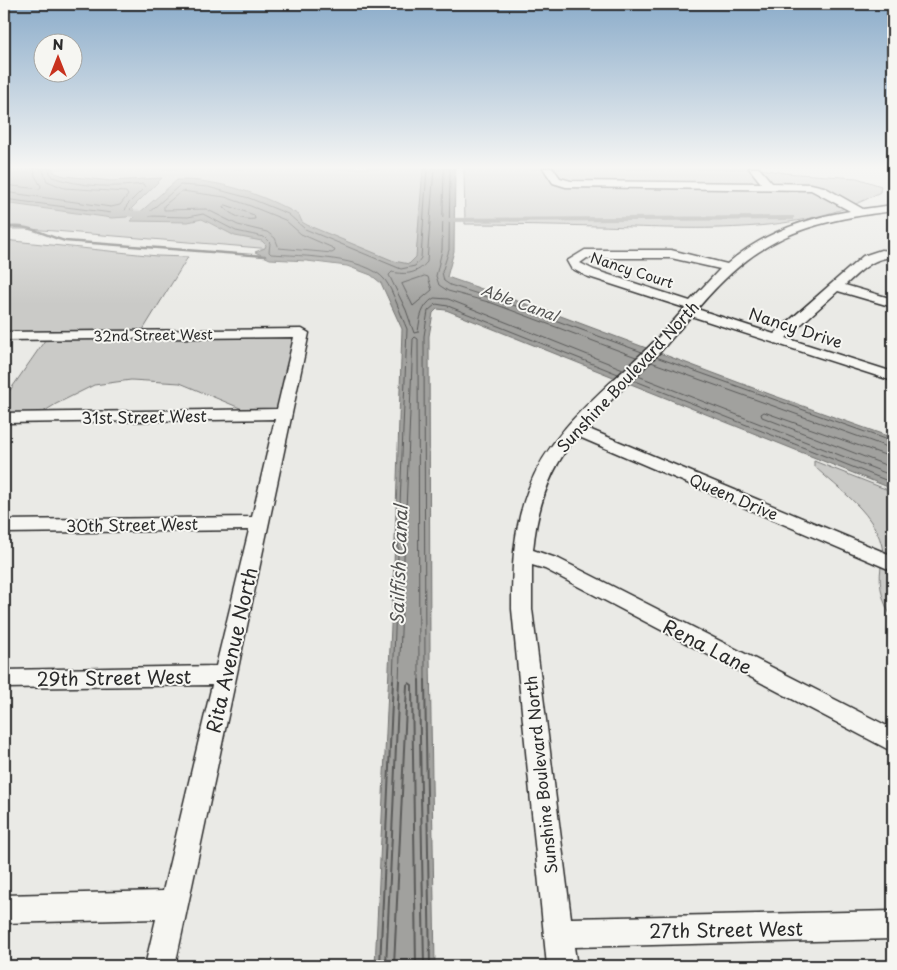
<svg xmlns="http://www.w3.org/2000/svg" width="897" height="970" font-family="'Playpen Sans',sans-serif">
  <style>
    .green { fill: #cacac7; stroke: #7a7a79 }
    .water { fill: #a1a19e; stroke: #727270 }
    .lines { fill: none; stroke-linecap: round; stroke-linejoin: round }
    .shore-far1 { stroke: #5a5a59; stroke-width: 1 }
    .shore { stroke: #5a5a59; stroke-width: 2 }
    .stream { stroke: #727270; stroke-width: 2.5 }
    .canal { fill: #a1a19e; fill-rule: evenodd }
    .minor-casing { stroke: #2b2b2b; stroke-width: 3 }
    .minor { fill: #f6f6f2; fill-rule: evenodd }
    .labels { text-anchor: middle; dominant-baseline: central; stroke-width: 4; stroke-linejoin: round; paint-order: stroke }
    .far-street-label { font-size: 14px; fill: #2b2b2b; stroke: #f6f6f2 }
    .far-water-label { font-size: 15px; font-style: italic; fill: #545453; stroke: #f6f6f2 }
    .street-label { font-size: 16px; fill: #2b2b2b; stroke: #f6f6f2 }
    .water-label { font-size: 18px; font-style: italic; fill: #545453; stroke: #f6f6f2 }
    .near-street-label { font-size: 19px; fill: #2b2b2b; stroke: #f6f6f2 }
  </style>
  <rect width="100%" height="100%" fill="#eaeae6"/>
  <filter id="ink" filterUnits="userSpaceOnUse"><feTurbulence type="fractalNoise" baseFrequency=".02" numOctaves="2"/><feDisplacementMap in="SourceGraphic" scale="10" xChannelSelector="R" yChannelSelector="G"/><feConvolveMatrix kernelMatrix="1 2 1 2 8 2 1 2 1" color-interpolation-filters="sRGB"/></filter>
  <g filter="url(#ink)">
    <!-- green -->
    <g class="green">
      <path d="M 4,168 L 435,168 L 414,281 L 345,255 L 30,229 L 4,229 Z"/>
      <path d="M 464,168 L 755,168 L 784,173 L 857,178 L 881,186 L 880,192 C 801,238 687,228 598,226 C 554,225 510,224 465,224 Z"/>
      <path d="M 4,240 L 157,256 L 188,257 L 138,338 L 293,338 L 288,401 L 284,416 L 252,413 L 180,383 L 131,380 L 94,385 L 56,404 L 30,420 L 4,420 L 4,399 L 50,333 L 4,333 Z"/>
      <path d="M 814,461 L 893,492 L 893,619 C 883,604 878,586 881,567 C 881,562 884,557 883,552 C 878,514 839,490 814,466 Z"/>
    </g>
    <!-- water -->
    <g class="water">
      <path d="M 4,168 L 52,168 L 55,173 L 65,176 L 111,181 L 162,178 L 130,210 L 134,210 L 127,217 L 112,218 L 4,203 Z"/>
      <path d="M 423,168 L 455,168 L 454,251 L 447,277 L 558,315 L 772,395 L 893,438 L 893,489 L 446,310 L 437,309 L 433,313 L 429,336 L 430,657 L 435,966 L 375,966 L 395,541 L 402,329 L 381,283 L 371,275 L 347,266 L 307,261 L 270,259 L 255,252 L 265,248 L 266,245 L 262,241 L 235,236 L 202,219 L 188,222 L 130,221 L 177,180 C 219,179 264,195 299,215 L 302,222 L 307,225 L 394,261 L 409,264 L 416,257 Z"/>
    </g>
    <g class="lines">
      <!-- shore-far1 -->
      <g class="shore-far1">
        <path d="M 434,168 L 427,262 C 417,274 406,275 392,272 L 389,275 L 406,310 L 414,333 L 418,332 C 420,318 421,306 434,298 L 448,299 L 623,369"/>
        <path d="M 444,168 L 442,250 L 436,276 L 439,285 L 448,291 L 492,303 L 636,357"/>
        <path d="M 450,168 L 449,250 L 442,272 L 444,281 L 450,285 L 522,308 L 642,352"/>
        <path d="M 4,185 L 40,189 L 41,186 L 35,176 L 34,168"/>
        <path d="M 182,191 L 225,197 L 248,205 L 285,220 L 301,234 L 333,248 L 335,251 L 332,253 L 279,248 L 275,238 L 267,232 L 238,225 L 206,209 L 164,210 L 164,206 Z"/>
        <path d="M 4,192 L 111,207 L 120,205 L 128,195 L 126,192 L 64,188 L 47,181 L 42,168"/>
        <path d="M 4,199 L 112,213 L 125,211 L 127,205 L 145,187 L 143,184 C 112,188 82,187 52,177 L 48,168"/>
        <path d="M 226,205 L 254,215 L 255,219 C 244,221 231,215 223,207 Z"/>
        <path d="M 425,276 L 428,277 L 432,290 L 413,306 L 402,284 Z"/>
        <path d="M 656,357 L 893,442"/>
        <path d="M 651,362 L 893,449"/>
        <path d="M 638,376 L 893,476"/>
        <path d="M 633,380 L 893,483"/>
        <path d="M 893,456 L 885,455 L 764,412 L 761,414 L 762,417 L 893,468"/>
        <path d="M 393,681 L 407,329 C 401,316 393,290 385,280 C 366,256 300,256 271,254 L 269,252 L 270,243 L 264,237 L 236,231 L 203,214 L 188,217 L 149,216 L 147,214 L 180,185 L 208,187 L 249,198 L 288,214 L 305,229 L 401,269 L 415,266 L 421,258 L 427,168"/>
        <path d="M 399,681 L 413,339 L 415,337 L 418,339 L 419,681"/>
        <path d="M 425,681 L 424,336 L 428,311 L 436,304 L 448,306 L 618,374"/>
      </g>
      <!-- shore -->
      <g class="shore">
        <path d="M 419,680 L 424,966"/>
        <path d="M 425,680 L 430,966"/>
        <path d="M 380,966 L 393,680"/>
        <path d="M 386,966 L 399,680"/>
        <path d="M 394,966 L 407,685 L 409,683 L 412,685 L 416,966"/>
      </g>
      <!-- stream -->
      <path class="stream" d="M 4,228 C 28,223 43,235 65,241 L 265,256"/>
      <!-- canal -->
      <g class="canal">
        <path d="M 111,210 L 154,211 L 158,213 C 147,220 124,216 111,214 Z"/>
        <path d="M 791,216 L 794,216 L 794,220 L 438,222 L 434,220 L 438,218 Z"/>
      </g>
      <defs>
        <g id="minor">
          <path d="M 543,168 L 553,168 L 560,178 L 571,181 L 761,183 L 749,168 L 759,168 L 772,183 L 811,184 L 824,187 L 863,209 L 893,205 L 893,211 C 803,222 757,238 697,309 L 774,334 L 863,256 L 881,250 L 893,251 L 893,257 C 872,258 861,271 845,285 L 893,299 L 893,307 L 838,291 L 786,338 L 893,372 L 893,381 L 691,316 L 660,352 L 584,427 L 893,556 L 893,571 L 577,436 C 549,469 537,508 533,550 L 559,559 L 893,729 L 893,752 L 545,569 L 532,565 L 532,609 L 571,918 L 893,911 L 893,939 L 574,947 L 577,966 L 547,966 L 512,609 C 512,568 513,529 528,490 C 548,434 596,397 638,357 C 655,342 670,325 685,308 L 586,276 L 571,268 L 567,261 L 585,250 L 671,250 L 727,264 C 761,234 806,218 850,211 L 811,190 L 566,187 L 553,183 ZM 587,258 L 671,258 L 720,269 L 690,301 L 594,270 L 580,263 Z"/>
          <path d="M 302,329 L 309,333 L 175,966 L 145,966 L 156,919 L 4,923 L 4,895 L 163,891 L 212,685 L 4,688 L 4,670 L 216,666 L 249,530 L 4,533 L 4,520 L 252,517 L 275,419 L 4,423 L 4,413 L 277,409 L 294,337 L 4,340 L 4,332 Z"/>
        </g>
      </defs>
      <!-- minor casing -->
      <use href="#minor" class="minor-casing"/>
      <!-- minor -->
      <use href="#minor" class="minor"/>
    </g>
  </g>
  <!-- sky -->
  <linearGradient id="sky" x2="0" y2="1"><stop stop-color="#8bacca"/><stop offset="0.55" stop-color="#f6f6f4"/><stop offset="1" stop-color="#f6f6f4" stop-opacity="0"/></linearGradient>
  <rect width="897" height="304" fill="url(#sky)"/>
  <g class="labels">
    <!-- far-street labels -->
    <g class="far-street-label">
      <text transform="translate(632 270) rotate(18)">Nancy Court</text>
      <text transform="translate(153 335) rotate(-1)">32nd Street West</text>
    </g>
    <!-- far-water labels -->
    <g class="far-water-label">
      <text transform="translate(520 302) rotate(20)">Able Canal</text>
    </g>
    <!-- street labels -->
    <g class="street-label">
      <text transform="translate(796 327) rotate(18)">Nancy Drive</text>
      <text transform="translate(627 376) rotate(-47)">Sunshine Boulevard North</text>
      <text transform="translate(144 416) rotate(-1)">31st Street West</text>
      <text transform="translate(734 496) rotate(23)">Queen Drive</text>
      <text transform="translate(132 524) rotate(-1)">30th Street West</text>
      <text transform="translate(540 775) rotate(-96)">Sunshine Boulevard North</text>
    </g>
    <!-- water labels -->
    <g class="water-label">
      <text transform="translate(398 565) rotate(-88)">Sailfish Canal</text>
    </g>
    <!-- near-street labels -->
    <g class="near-street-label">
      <text transform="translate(708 646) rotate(27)">Rena Lane</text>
      <text transform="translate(231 650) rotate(-77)">Rita Avenue North</text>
      <text transform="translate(114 677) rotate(-1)">29th Street West</text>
      <text transform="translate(726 929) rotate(-1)">27th Street West</text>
    </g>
  </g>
  <!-- margin -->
  <rect width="897" height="970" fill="none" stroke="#f6f6f2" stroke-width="20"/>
  <rect x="10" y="10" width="877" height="950" fill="none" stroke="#2b2b2b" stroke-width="2" filter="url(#ink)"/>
  <!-- north arrow -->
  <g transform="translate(58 58)"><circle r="24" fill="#f6f6f2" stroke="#a5a5a2"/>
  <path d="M0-4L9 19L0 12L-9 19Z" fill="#c8321e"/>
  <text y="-8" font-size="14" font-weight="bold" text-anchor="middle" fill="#2b2b2b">N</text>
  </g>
</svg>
